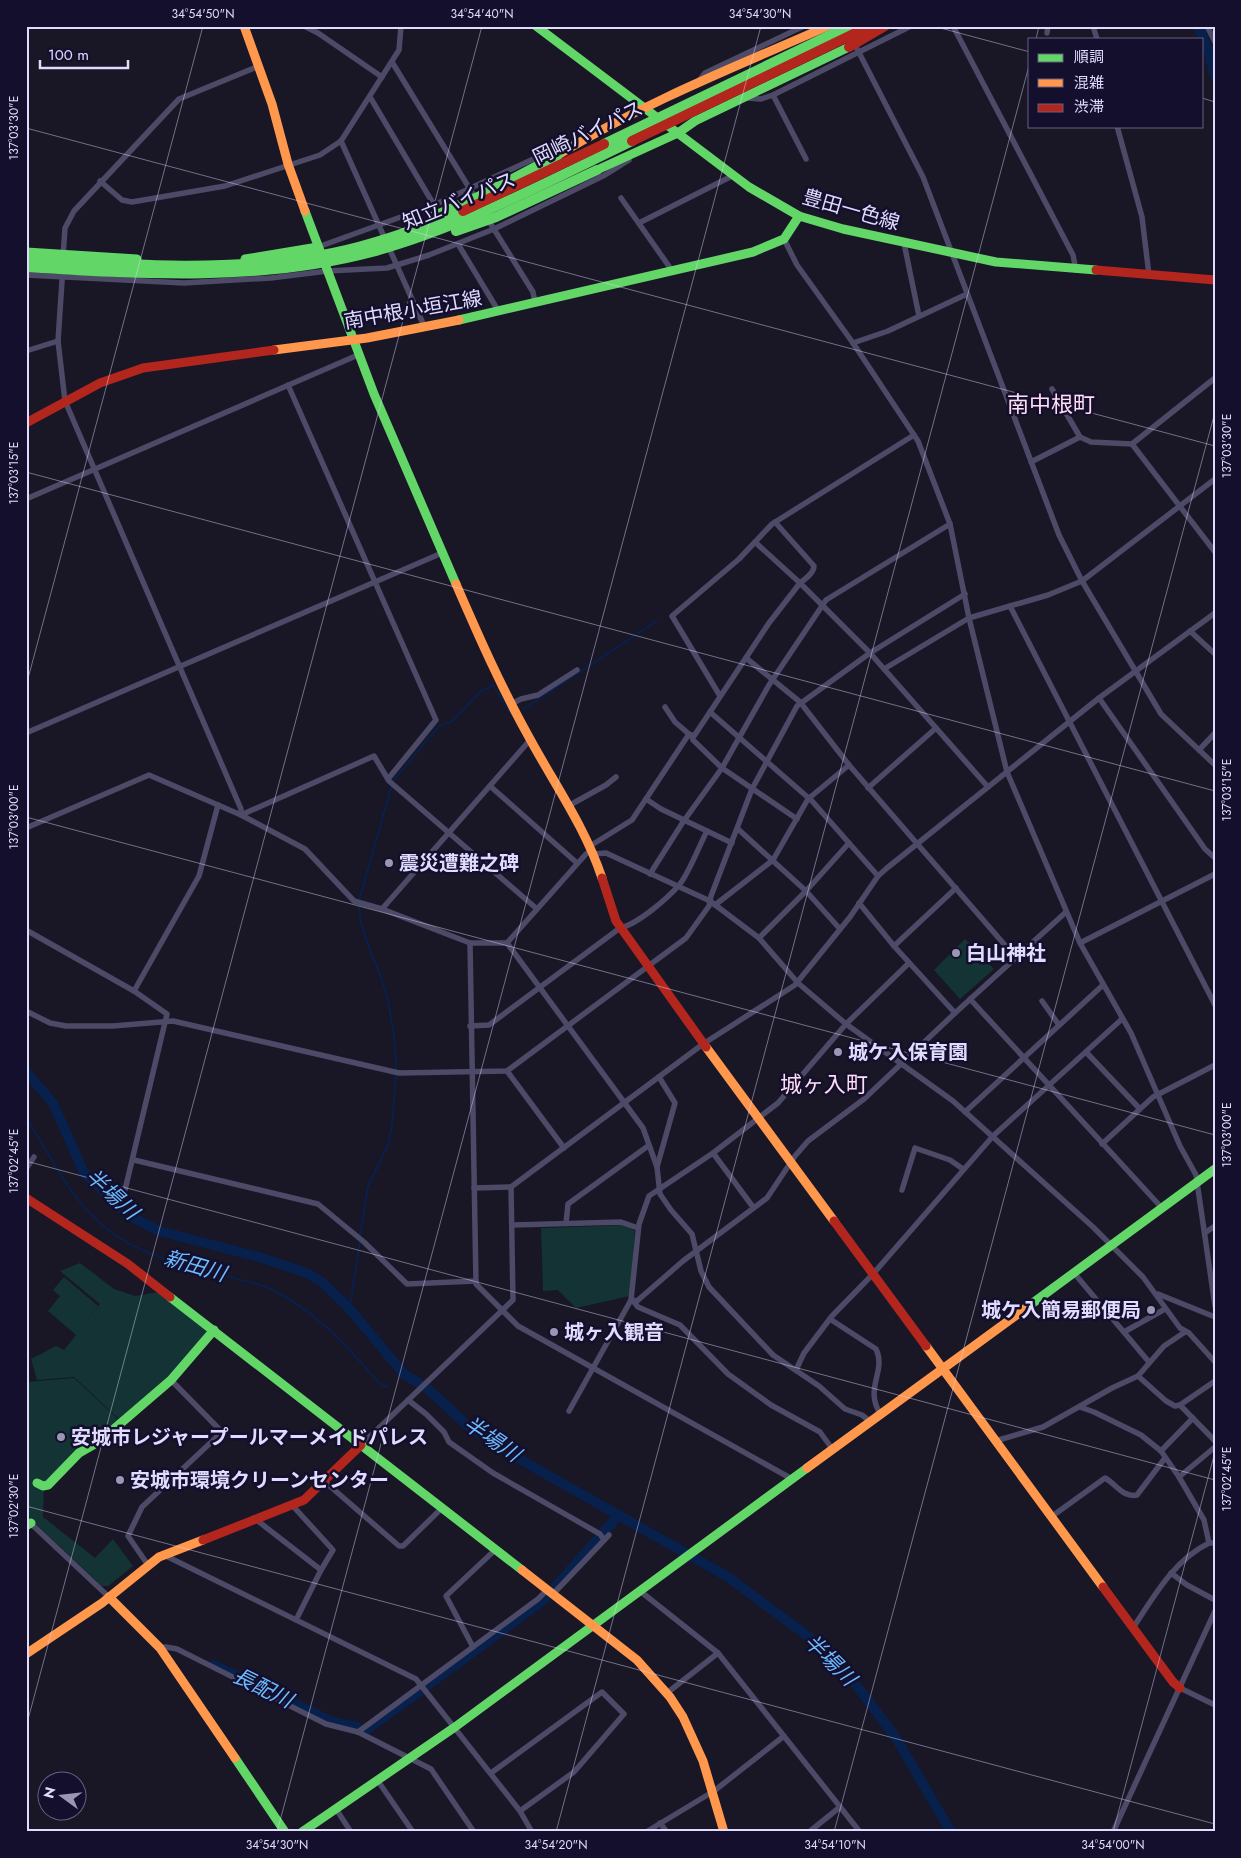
<svg xmlns="http://www.w3.org/2000/svg" width="1241" height="1858" font-family="Jost,'Noto Sans JP',sans-serif">
  <style>
    .green { fill: #133335 }
    .lines { fill: none; stroke-linecap: round; stroke-linejoin: round }
    .stream { stroke: #08204c; stroke-width: 2 }
    .river { stroke: #08204c; stroke-width: 10 }
    .street { stroke: #4c4a67; stroke-width: 5.5 }
    .fast { stroke: #63d668; stroke-width: 9 }
    .slow { stroke: #ff974d; stroke-width: 9 }
    .jam { stroke: #b3261e; stroke-width: 9 }
    .fast-bridge { stroke: #63d668; stroke-width: 10 }
    .jam-bridge { stroke: #b3261e; stroke-width: 10 }
    .ticks { fill: none; stroke: #e0dcff; stroke-width: 1; stroke-opacity: 0.45 }
    .poi-dot { fill: #9a97b3; stroke: #140f2d; stroke-width: 2 }
    .labels { text-anchor: middle; dominant-baseline: central; stroke-width: 5; stroke-linejoin: round; paint-order: stroke }
    .street-label { font-size: 20px; fill: #e0dcff; stroke: #140f2d }
    .poi-label { font-size: 20px; font-weight: bold; fill: #e0dcff; stroke: #140f2d; text-anchor: start }
    .water-label { font-size: 21px; font-style: italic; fill: #6abaff; stroke: #140f2d }
    .quarter-label { font-size: 22px; fill: #ffdef3; stroke: #140f2d }
    .neatline { fill: none; stroke: #e0dcff; stroke-width: 2 }
    .ticks-label { font-size: 12px; text-anchor: middle; fill: #e0dcff }
  </style>
  <rect width="100%" height="100%" fill="#191626"/>
  <!-- green -->
  <g class="green">
    <path d="M 965,939 L 994,969 L 960,999 L 934,970 Z"/>
    <path d="M 625,1225 L 635,1231 L 630,1296 L 576,1308 L 558,1290 L 543,1291 L 541,1228 Z"/>
    <path d="M 80,1263 L 114,1289 L 135,1296 L 159,1292 L 206,1329 L 207,1333 L 172,1373 L 120,1420 L 74,1377 L 37,1380 L 31,1359 L 56,1346 L 64,1350 L 76,1335 L 48,1311 L 60,1296 L 53,1290 L 64,1277 L 98,1306 L 87,1320 L 100,1304 L 60,1271 Z"/>
    <path d="M 74,1378 L 119,1420 L 74,1453 L 44,1483 L 43,1517 L 95,1558 L 113,1539 L 133,1566 L 108,1586 L 102,1586 L 26,1515 L 26,1382 Z"/>
  </g>
  <g class="lines">
    <!-- stream -->
    <g class="stream">
      <path d="M 522,710 L 657,621"/>
      <path d="M 359,900 L 393,781 L 439,726 L 451,722 L 480,692 L 493,685 L 512,716"/>
      <path d="M 359,905 C 360,938 380,966 387,997 C 392,1020 396,1046 396,1070"/>
      <path d="M 26,1118 C 53,1158 71,1203 111,1232 C 147,1259 196,1267 238,1279 C 249,1282 261,1284 271,1289 C 317,1311 348,1348 381,1385 L 385,1387 L 388,1385"/>
      <path d="M 360,1236 L 368,1186 L 388,1145 L 392,1124 L 396,1074"/>
      <path d="M 348,1307 L 351,1300 L 360,1241"/>
      <path d="M 400,1376 L 404,1374"/>
    </g>
    <!-- river -->
    <g class="river">
      <path d="M 1198,26 L 1208,49 L 1215,76"/>
      <path d="M 26,1072 L 53,1103 L 84,1173 L 128,1215 L 159,1231 L 262,1258 L 309,1274 L 323,1283 L 348,1307 L 404,1374 L 428,1389 L 467,1425 L 521,1460 L 728,1577 L 809,1637 L 857,1686 L 896,1738 L 951,1832"/>
      <path d="M 556,1586 L 619,1515"/>
      <path d="M 214,1665 L 333,1722 L 357,1727"/>
      <path d="M 428,1685 L 541,1602 L 546,1597"/>
      <path d="M 366,1730 L 422,1690"/>
    </g>
    <!-- street -->
    <g class="street">
      <path d="M 304,26 L 318,33 L 382,77"/>
      <path d="M 953,26 L 1073,255 L 1076,270"/>
      <path d="M 1093,26 L 1097,39"/>
      <path d="M 1207,26 L 1215,42"/>
      <path d="M 1047,33 L 1048,26"/>
      <path d="M 853,41 L 923,177 L 1059,535 L 1082,581 L 1161,714 L 1215,765"/>
      <path d="M 392,62 L 476,199"/>
      <path d="M 698,82 L 705,73 L 804,26"/>
      <path d="M 773,95 L 806,159"/>
      <path d="M 370,97 L 434,205"/>
      <path d="M 747,98 L 761,99 L 773,95 L 911,26"/>
      <path d="M 1117,126 L 1142,217 L 1149,275"/>
      <path d="M 341,141 L 425,328"/>
      <path d="M 100,181 L 122,200 L 132,202 L 225,186 L 320,155 L 341,141 L 399,50 L 401,26"/>
      <path d="M 621,198 L 673,272"/>
      <path d="M 487,218 L 533,292 L 535,303"/>
      <path d="M 639,223 L 734,175"/>
      <path d="M 784,239 L 797,265 L 853,343 L 918,441 L 950,524 L 969,618 L 1007,772 L 1080,943 L 1131,1033 L 1180,1146 L 1196,1175 L 1215,1306"/>
      <path d="M 904,243 L 919,316"/>
      <path d="M 458,244 L 499,312"/>
      <path d="M 318,247 L 434,205 L 568,143 L 573,143"/>
      <path d="M 63,257 L 65,228 L 74,211 L 179,99 L 259,66"/>
      <path d="M 63,266 L 58,341 L 65,401 L 241,809 L 241,815"/>
      <path d="M 26,275 L 184,283 L 271,278 L 327,271 L 387,268 L 429,255 L 494,229 L 605,175 L 629,160"/>
      <path d="M 853,343 L 888,331 L 967,294"/>
      <path d="M 26,351 L 58,341"/>
      <path d="M 288,385 L 436,720 L 388,779"/>
      <path d="M 1052,389 L 1080,437 L 1091,442 L 1132,444 L 1215,378"/>
      <path d="M 1132,444 L 1215,552"/>
      <path d="M 1031,462 L 1080,437"/>
      <path d="M 26,499 L 358,355"/>
      <path d="M 755,542 L 800,583 C 805,579 814,573 814,566 L 775,522"/>
      <path d="M 1010,606 L 1215,1005"/>
      <path d="M 1190,631 L 1215,654"/>
      <path d="M 746,658 L 800,702 L 849,765 L 1016,958"/>
      <path d="M 884,669 L 969,618 L 1048,595 L 1082,581 L 1215,479"/>
      <path d="M 720,696 L 672,616 L 739,559 L 772,524 L 914,435"/>
      <path d="M 1099,698 L 1205,849 L 1215,858"/>
      <path d="M 511,704 L 521,699 L 538,695 L 577,670"/>
      <path d="M 665,707 L 675,722 L 689,734"/>
      <path d="M 26,733 L 442,553"/>
      <path d="M 692,736 L 693,740 L 722,768 L 797,819"/>
      <path d="M 1199,750 L 1215,733"/>
      <path d="M 490,786 L 577,863"/>
      <path d="M 868,788 L 936,728"/>
      <path d="M 646,799 L 661,809 L 732,843"/>
      <path d="M 570,805 L 606,785 L 616,777"/>
      <path d="M 241,815 L 374,756 L 389,781 L 537,909"/>
      <path d="M 26,828 L 149,775 L 241,815 L 305,849 L 354,901 L 382,909 L 470,943 L 507,943 L 586,854 L 592,850"/>
      <path d="M 738,829 L 806,891 L 840,929"/>
      <path d="M 590,846 L 632,820 L 689,734 L 694,736 L 710,712"/>
      <path d="M 594,854 L 606,853 L 710,901 L 759,938 L 798,983 L 846,1024 L 953,1101 L 1093,1227 L 1143,1277 L 1180,1328 L 1189,1333 L 1215,1362"/>
      <path d="M 650,874 L 683,822 L 722,768 L 769,685 L 826,600 L 950,524"/>
      <path d="M 878,876 L 812,801 L 710,712 L 769,623 L 800,583 L 870,653 L 988,787"/>
      <path d="M 859,903 L 894,946 L 955,1013"/>
      <path d="M 715,905 L 773,860 L 808,799 L 849,765"/>
      <path d="M 382,909 L 530,740"/>
      <path d="M 26,930 L 134,991 L 167,1014 L 124,1194"/>
      <path d="M 759,938 L 806,891 L 849,843"/>
      <path d="M 470,943 L 476,1284 L 518,1326 L 792,1479"/>
      <path d="M 507,943 L 643,1128 L 657,1167 L 660,1194 L 671,1210 L 692,1234 L 701,1271 L 709,1287 L 773,1355 L 819,1386 L 845,1409 L 862,1415 L 871,1422"/>
      <path d="M 1080,943 L 1215,874"/>
      <path d="M 894,946 L 956,888"/>
      <path d="M 134,991 L 199,876 L 218,805"/>
      <path d="M 970,999 L 1162,1208"/>
      <path d="M 1042,1001 L 1059,1025"/>
      <path d="M 26,1011 L 50,1023 L 66,1026 L 113,1026 L 173,1021 L 399,1073 L 507,1071 L 686,938 L 709,906 L 711,896 L 752,789 L 797,706 L 870,653 L 965,594"/>
      <path d="M 470,1026 L 489,1025 L 620,928 C 638,924 668,898 680,884 C 690,871 699,846 707,831"/>
      <path d="M 1086,1052 L 1140,1109"/>
      <path d="M 507,1071 L 564,1148"/>
      <path d="M 965,1112 L 1103,985"/>
      <path d="M 1102,1144 L 1153,1097 L 1215,1065"/>
      <path d="M 713,1153 L 753,1207"/>
      <path d="M 134,1160 L 318,1204 L 364,1242 L 407,1284 L 476,1281"/>
      <path d="M 657,1167 L 675,1103 L 659,1077"/>
      <path d="M 26,1169 L 34,1157"/>
      <path d="M 474,1188 L 511,1187 L 703,1044 L 795,985 L 850,917 L 878,876 L 887,868 L 1099,698 L 1215,613"/>
      <path d="M 902,1190 L 915,1148 L 950,1160 L 963,1169"/>
      <path d="M 566,1223 L 568,1204 L 648,1146"/>
      <path d="M 513,1225 L 621,1222 L 638,1228"/>
      <path d="M 1206,1232 L 1215,1226"/>
      <path d="M 1074,1273 L 1149,1362"/>
      <path d="M 1158,1294 L 1215,1317"/>
      <path d="M 631,1300 L 637,1301 L 683,1261 L 767,1198 L 795,1156 L 808,1141 L 864,1099 L 955,1013 L 1066,912"/>
      <path d="M 634,1302 L 638,1307 L 680,1325 L 728,1374 L 771,1405 L 820,1432 L 833,1450"/>
      <path d="M 830,1319 L 876,1349 C 887,1372 863,1388 881,1415"/>
      <path d="M 1124,1332 L 1165,1309"/>
      <path d="M 796,1370 L 804,1353 L 832,1316 L 873,1274 L 993,1136 L 1122,1019"/>
      <path d="M 1138,1376 L 1166,1401 L 1175,1406 L 1180,1405 L 1215,1441"/>
      <path d="M 408,1400 L 426,1414 L 444,1432 L 449,1442 L 493,1473 L 600,1534 L 604,1540"/>
      <path d="M 1180,1405 L 1215,1381"/>
      <path d="M 1080,1407 L 1094,1412 L 1141,1435 L 1161,1451 L 1179,1477 L 1204,1520 L 1209,1543 L 1215,1543"/>
      <path d="M 569,1411 L 631,1300 L 639,1224 L 649,1196 L 713,1153 L 778,1103 L 846,1024 L 909,963"/>
      <path d="M 995,1441 L 1043,1427 L 1112,1388 L 1138,1376 L 1164,1346 L 1185,1332"/>
      <path d="M 361,1445 L 513,1300 L 511,1187"/>
      <path d="M 1161,1451 L 1193,1418"/>
      <path d="M 1179,1477 L 1215,1447"/>
      <path d="M 324,1481 L 399,1546 L 403,1546 L 442,1508"/>
      <path d="M 292,1505 L 333,1550 L 321,1570 L 296,1620"/>
      <path d="M 1051,1517 L 1105,1478 C 1116,1484 1123,1498 1137,1495 L 1165,1458"/>
      <path d="M 254,1518 L 321,1570"/>
      <path d="M 26,1519 L 109,1597"/>
      <path d="M 164,1555 L 416,1679 L 520,1811 L 532,1832"/>
      <path d="M 148,1565 L 128,1536 L 142,1507 L 222,1432 L 171,1380"/>
      <path d="M 1171,1573 L 1187,1585 L 1215,1600"/>
      <path d="M 640,1591 L 718,1653 L 860,1832"/>
      <path d="M 553,1594 L 609,1535"/>
      <path d="M 1133,1628 C 1154,1596 1174,1560 1209,1543"/>
      <path d="M 473,1647 L 446,1596 L 495,1550"/>
      <path d="M 160,1648 L 166,1647 L 177,1649 L 326,1724 L 358,1732 L 431,1769 L 474,1832"/>
      <path d="M 1180,1688 L 1215,1705"/>
      <path d="M 667,1693 L 718,1653"/>
      <path d="M 358,1732 L 538,1599 L 547,1590"/>
      <path d="M 491,1773 L 602,1692 L 624,1714 L 574,1772 L 520,1811"/>
      <path d="M 378,1781 L 413,1832"/>
      <path d="M 336,1809 L 351,1832"/>
      <path d="M 660,1823 L 667,1832"/>
      <path d="M 646,1832 L 714,1791 L 784,1736"/>
      <path d="M 809,1832 L 840,1807"/>
      <path d="M 1113,1832 L 1215,1611"/>
    </g>
    <!-- fast -->
    <g class="fast">
      <path d="M 536,26 L 749,187 L 799,216 L 843,229 L 996,262 L 1096,270"/>
      <path d="M 597,170 L 678,133 L 695,121 L 849,47"/>
      <path d="M 305,211 L 374,394 L 456,584"/>
      <path d="M 26,252 L 137,259"/>
      <path d="M 245,259 L 318,247"/>
      <path d="M 459,320 L 753,252 L 784,239 L 799,216"/>
      <path d="M 170,1297 L 522,1570"/>
      <path d="M 1026,1308 L 1215,1169"/>
      <path d="M 37,1483 L 43,1486 L 48,1485 L 79,1453 L 100,1441 L 171,1380 L 214,1330"/>
      <path d="M 26,1526 L 31,1523"/>
      <path d="M 235,1758 L 285,1832"/>
      <path d="M 302,1832 L 455,1727 L 807,1468"/>
    </g>
    <!-- slow -->
    <g class="slow">
      <path d="M 244,26 L 272,104 L 288,164 L 305,211"/>
      <path d="M 558,155 C 643,103 737,66 828,26"/>
      <path d="M 274,350 L 367,338 L 459,320"/>
      <path d="M 456,584 C 479,637 502,689 530,739 C 555,785 585,827 602,878"/>
      <path d="M 706,1047 L 834,1221"/>
      <path d="M 926,1346 L 1103,1587"/>
      <path d="M 807,1468 L 1026,1308"/>
      <path d="M 522,1570 L 637,1660 L 670,1697 L 683,1717 L 703,1761 L 724,1832"/>
      <path d="M 109,1597 L 160,1648 L 235,1758"/>
      <path d="M 26,1654 L 102,1603 L 159,1557 L 203,1540"/>
    </g>
    <!-- jam -->
    <g class="jam">
      <path d="M 1096,270 L 1215,280"/>
      <path d="M 26,423 L 100,383 L 143,368 L 274,350"/>
      <path d="M 602,878 L 616,921 L 706,1047"/>
      <path d="M 26,1198 L 128,1264 L 170,1297"/>
      <path d="M 834,1221 L 926,1346"/>
      <path d="M 203,1540 L 304,1500 L 361,1445"/>
      <path d="M 1103,1587 L 1173,1682 L 1180,1688"/>
    </g>
    <!-- fast-bridge -->
    <g class="fast-bridge">
      <path d="M 604,144 L 849,26"/>
      <path d="M 432,217 L 480,196 L 558,155"/>
      <path d="M 456,231 L 496,217 L 597,170"/>
      <path d="M 26,258 C 127,265 233,273 333,253 C 378,244 421,228 463,211"/>
      <path d="M 26,267 C 141,274 259,282 372,252 C 463,227 547,182 632,141"/>
    </g>
    <!-- jam-bridge -->
    <g class="jam-bridge">
      <path d="M 849,47 L 885,26"/>
      <path d="M 632,141 L 870,26"/>
      <path d="M 463,211 L 604,144"/>
    </g>
  </g>
  <!-- ticks -->
  <path class="ticks" d="M 933,26 L 1030,52M 1036,39 L 1039,26M 1202,98 L 1215,102M 26,128 L 1215,446M 26,472 L 1215,791M 26,686 L 203,26M 26,817 L 1215,1135M 26,1161 L 1215,1480M 26,1506 L 1215,1824M 26,1727 L 482,26M 277,1832 L 761,26M 556,1832 L 1030,62M 834,1832 L 1215,412M 1113,1832 L 1215,1452"/>
  <!-- markers -->
  <g class="poi-dot">
    <circle cx="389" cy="863" r="5"/>
    <circle cx="956" cy="953" r="5"/>
    <circle cx="838" cy="1052" r="5"/>
    <circle cx="1151" cy="1310" r="5"/>
    <circle cx="554" cy="1332" r="5"/>
    <circle cx="61" cy="1437" r="5"/>
    <circle cx="120" cy="1480" r="5"/>
  </g>
  <g class="labels">
    <!-- street labels -->
    <g class="street-label">
      <text transform="translate(588 133) rotate(-26)">岡崎バイパス</text>
      <text transform="translate(459 201) rotate(-22)">知立バイパス</text>
      <text transform="translate(851 210) rotate(16)">豊田一色線</text>
      <text transform="translate(413 310) rotate(-10)">南中根小垣江線</text>
    </g>
    <!-- poi labels -->
    <g class="poi-label">
      <text x="399" y="863">震災遭難之碑</text>
      <text x="966" y="953">白山神社</text>
      <text x="848" y="1052">城ケ入保育園</text>
      <text x="1141" y="1310" text-anchor="end">城ケ入簡易郵便局</text>
      <text x="564" y="1332">城ヶ入観音</text>
      <text x="71" y="1437">安城市レジャープールマーメイドパレス</text>
      <text x="130" y="1480">安城市環境クリーンセンター</text>
    </g>
    <!-- water labels -->
    <g class="water-label">
      <text transform="translate(112 1194) rotate(43)">半場川</text>
      <text transform="translate(195 1266) rotate(16)">新田川</text>
      <text transform="translate(492 1439) rotate(34)">半場川</text>
      <text transform="translate(830 1660) rotate(45)">半場川</text>
      <text transform="translate(263 1688) rotate(26)">長配川</text>
    </g>
    <!-- quarter labels -->
    <g class="quarter-label">
      <text x="1051" y="404">南中根町</text>
      <text x="824" y="1084">城ヶ入町</text>
    </g>
  </g>
  <!-- border -->
  <rect width="1241" height="1858" fill="none" stroke="#140f2d" stroke-width="55"/>
  <!-- legend -->
  <rect x="1028" y="38" width="175" height="90" fill="#140f2d" stroke="#666181"/>
  <rect x="1038" y="54" width="25" height="8" fill="#63d668" stroke="#666181"/>
  <text x="1074" y="62" font-size="15" fill="#e0dcff">順調</text>
  <rect x="1038" y="79" width="25" height="8" fill="#ff974d" stroke="#666181"/>
  <text x="1074" y="88" font-size="15" fill="#e0dcff">混雑</text>
  <rect x="1038" y="104" width="25" height="8" fill="#b3261e" stroke="#666181"/>
  <text x="1074" y="112" font-size="15" fill="#e0dcff">渋滞</text>
  <!-- north arrow -->
  <g transform="translate(62 1796) rotate(285)"><circle r="24" fill="#140f2d" stroke="#666181"/>
  <path d="M0-4L9 19L0 12L-9 19Z" fill="#9a97b3"/>
  <text y="-8" font-size="14" font-weight="bold" text-anchor="middle" fill="#e0dcff">N</text>
  </g>
  <!-- scale -->
  <path d="M40 60v8h88v-8" fill="none" stroke="#e0dcff" stroke-width="2.5"/>
  <text x="48" y="60" font-size="15" fill="#e0dcff" stroke="#140f2d" stroke-width="4" paint-order="stroke">100 m</text>
  <rect x="28" y="28" width="1186" height="1802" class="neatline"/>
  <g class="ticks-label">
    <text x="203" y="18">34°54'50"N</text>
    <text x="482" y="18">34°54'40"N</text>
    <text x="760" y="18">34°54'30"N</text>
    <text transform="translate(14 128) rotate(-90)" y="4">137°03'30"E</text>
    <text transform="translate(1227 446) rotate(-90)" y="4">137°03'30"E</text>
    <text transform="translate(14 473) rotate(-90)" y="4">137°03'15"E</text>
    <text transform="translate(1227 790) rotate(-90)" y="4">137°03'15"E</text>
    <text transform="translate(14 817) rotate(-90)" y="4">137°03'00"E</text>
    <text transform="translate(1227 1135) rotate(-90)" y="4">137°03'00"E</text>
    <text transform="translate(14 1161) rotate(-90)" y="4">137°02'45"E</text>
    <text transform="translate(1227 1479) rotate(-90)" y="4">137°02'45"E</text>
    <text transform="translate(14 1506) rotate(-90)" y="4">137°02'30"E</text>
    <text x="277" y="1849">34°54'30"N</text>
    <text x="556" y="1849">34°54'20"N</text>
    <text x="835" y="1849">34°54'10"N</text>
    <text x="1113" y="1849">34°54'00"N</text>
  </g>
</svg>
